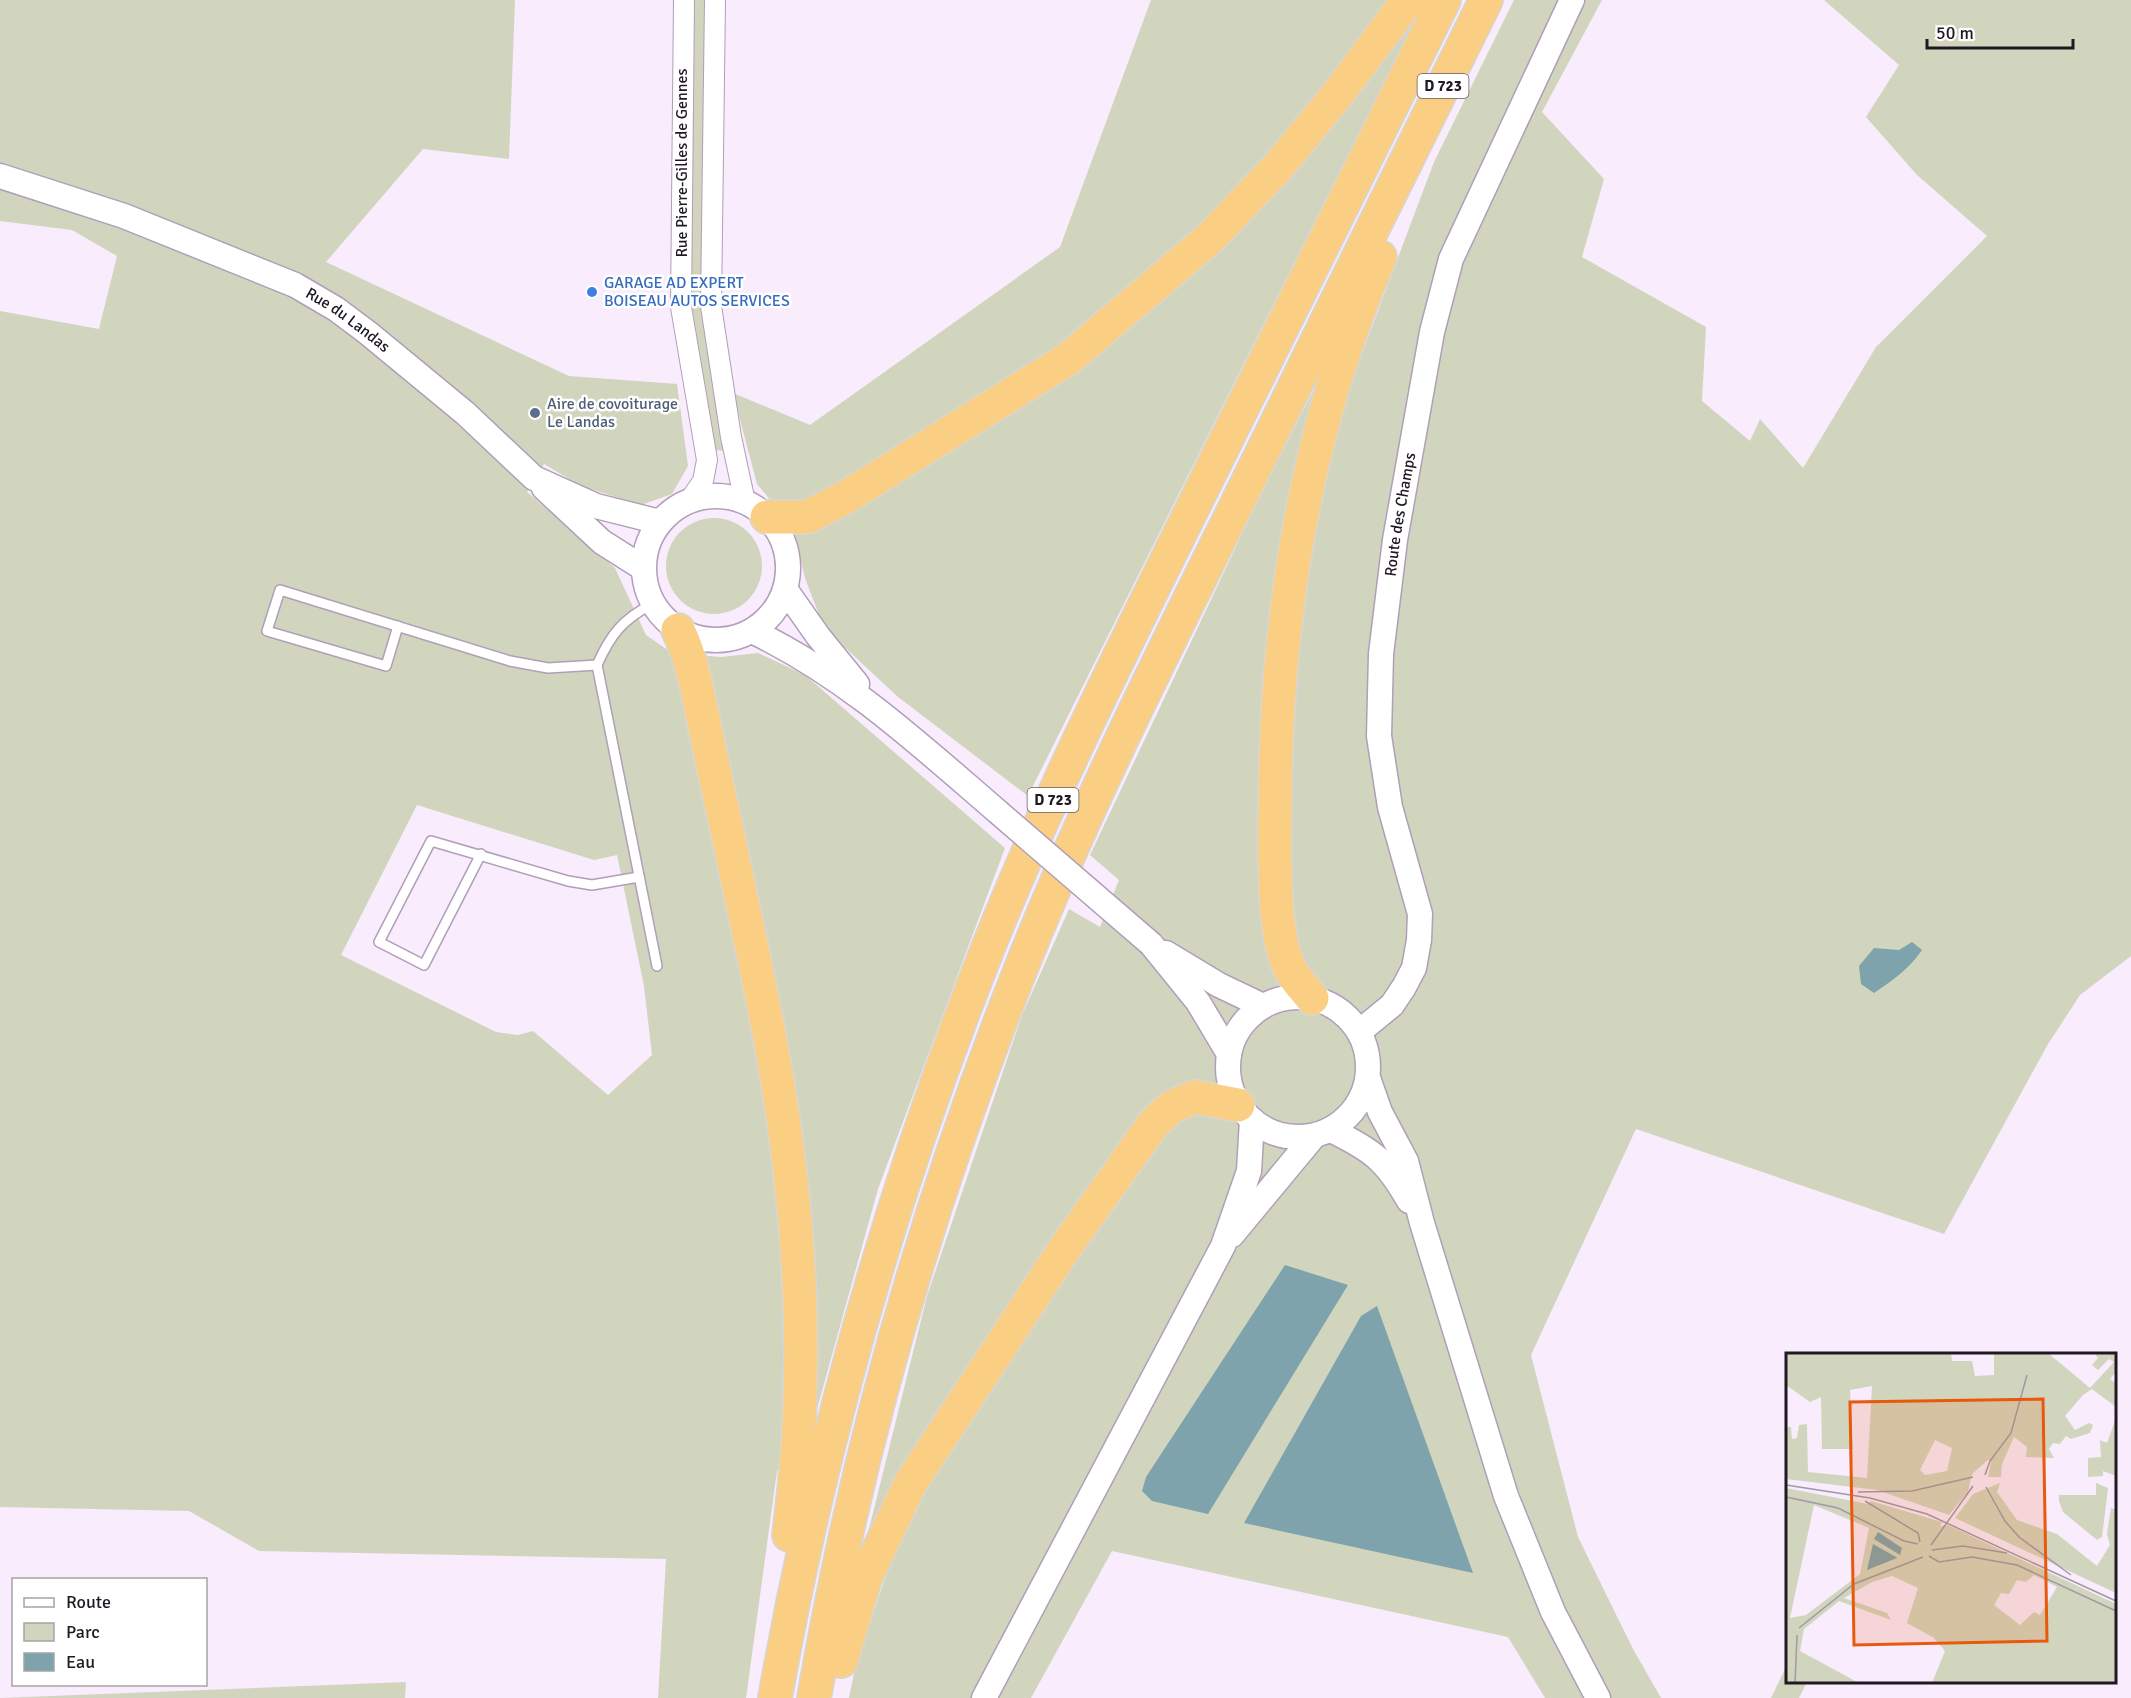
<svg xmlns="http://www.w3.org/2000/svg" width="2131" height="1698" font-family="Signika,sans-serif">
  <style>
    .green { fill: #d1d5bd; fill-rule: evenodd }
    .water { fill: #7ea3ac }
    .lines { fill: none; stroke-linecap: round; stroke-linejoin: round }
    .service-casing { stroke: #b19eb9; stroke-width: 12 }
    .minor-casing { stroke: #b19eb9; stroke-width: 22 }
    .tertiary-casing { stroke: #b19eb9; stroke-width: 27 }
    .trunk-casing { stroke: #d7d6d7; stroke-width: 36 }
    .service { stroke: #fff; stroke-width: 9 }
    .minor { stroke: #fff; stroke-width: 20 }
    .tertiary { stroke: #fff; stroke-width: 24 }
    .trunk { stroke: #facf83; stroke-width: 33 }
    .tertiary-bridge-casing { stroke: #b19eb9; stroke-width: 27; stroke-linecap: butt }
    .tertiary-bridge { stroke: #fff; stroke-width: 24 }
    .shop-dot { fill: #3f7fe0; stroke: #fff; stroke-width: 2 }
    .service-dot { fill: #5c6f8a; stroke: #fff; stroke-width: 2 }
    .labels { text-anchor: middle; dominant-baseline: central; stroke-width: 5; stroke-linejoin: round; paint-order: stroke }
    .shield { fill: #fff; stroke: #635e65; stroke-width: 1.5 }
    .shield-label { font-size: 15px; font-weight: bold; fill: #201923 }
    .street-label { font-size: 16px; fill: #201923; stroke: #fff }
    .shop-label { font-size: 16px; fill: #366cbe; stroke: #fff; text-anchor: start }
    .service-label { font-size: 16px; fill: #4e5e75; stroke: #fff; text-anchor: start }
    .inset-road { fill: none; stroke: #a298a6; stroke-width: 1.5 }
    .view { fill: #e8590c; fill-opacity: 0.15; stroke: #e8590c; stroke-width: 3 }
    .inset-edge { fill: none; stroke: #201923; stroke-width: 3 }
  </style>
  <rect width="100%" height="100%" fill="#f8ecfd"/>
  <!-- green -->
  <g class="green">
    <path d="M 0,0 L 515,0 L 509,159 L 423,149 L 326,262 L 569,376 L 677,384 L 688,466 L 672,494 L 641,505 L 581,486 L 544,464 L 527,492 L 615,568 L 646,635 L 672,653 L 721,657 L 758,653 L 805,675 L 1005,848 L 878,1189 L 809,1438 L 777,1471 L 746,1698 L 658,1698 L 666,1559 L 259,1551 L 189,1511 L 0,1507 L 0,311 L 99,329 L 117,256 L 72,230 L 0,221 ZM 417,805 L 594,860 L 617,855 L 644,986 L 652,1055 L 608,1095 L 533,1031 L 518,1035 L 496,1032 L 341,955 Z"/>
    <path d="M 689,0 L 706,0 L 726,451 L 712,450 L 686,313 Z"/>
    <path d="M 1151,0 L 1393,0 L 1416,19 L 1028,796 L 898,697 L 824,628 L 805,578 L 793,528 L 757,484 L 733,393 L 810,425 L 1060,247 Z"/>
    <path d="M 1514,0 L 1602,0 L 1542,112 L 1604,179 L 1582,257 L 1706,327 L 1702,401 L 1750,441 L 1760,419 L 1803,468 L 1876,347 L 1987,236 L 1917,175 L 1866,117 L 1899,65 L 1824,0 L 2131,0 L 2131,956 L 2080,995 L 2048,1044 L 1944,1234 L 1636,1129 L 1531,1355 L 1578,1537 L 1633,1649 L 1661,1698 L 1545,1698 L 1508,1637 L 1112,1551 L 1031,1698 L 849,1698 L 855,1668 L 894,1551 L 868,1533 L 927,1296 L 1022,1015 L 1069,909 L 1100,927 L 1119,880 L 1090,855 L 1270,475 L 1324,370 L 1352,380 L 1434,162 Z"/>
    <circle cx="714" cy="566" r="48"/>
    <path d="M 1787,1665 L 1788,1682 L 1807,1682 L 1799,1698 L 1771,1698 Z"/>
    <path d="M 406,1682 L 405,1698 L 0,1698 Z"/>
  </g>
  <!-- water -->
  <g class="water">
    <path d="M 1912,942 L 1922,950 C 1909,969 1893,980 1874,993 L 1861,984 L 1859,966 L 1874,948 L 1899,950 Z"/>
    <path d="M 1285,1265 L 1348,1285 L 1208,1514 L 1152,1501 L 1142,1491 L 1146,1477 Z"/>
    <path d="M 1377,1306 L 1473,1573 L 1244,1523 L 1361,1316 Z"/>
  </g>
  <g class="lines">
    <defs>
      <g id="service">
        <path d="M 652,604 C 622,620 611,634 597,665 L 657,966"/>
        <path d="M 398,626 L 386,666 L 267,631 L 280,590 L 510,661 L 548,668 L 597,665"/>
        <path d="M 481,854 L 424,965 L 379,942 L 431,841 L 568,881 L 592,885 L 639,877"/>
      </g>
      <g id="minor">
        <path d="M 684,0 L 681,307 L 707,460 L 703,481 L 690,500"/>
        <path d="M 715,0 L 711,306 L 731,437 L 745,502"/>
      </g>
      <g id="tertiary">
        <path id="s1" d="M 0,176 L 124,216 L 295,285 L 336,309 L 368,333 L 465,413 L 534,478 L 596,506 L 660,522"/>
        <path d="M 544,488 L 602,542 L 643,568"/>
        <circle cx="716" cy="568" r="72"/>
        <path d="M 785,589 L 818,636 L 857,684"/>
        <path d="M 752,631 C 846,676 919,744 998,812"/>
        <path d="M 1151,944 L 1198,1002 L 1229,1054"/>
        <path d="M 1166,953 L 1219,985 L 1263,1006"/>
        <circle cx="1298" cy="1067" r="70"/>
        <path id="s2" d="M 1359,1032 L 1392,1005 L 1404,987 L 1414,968 L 1419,940 L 1420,914 L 1390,807 L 1379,736 L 1381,654 L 1395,540 L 1432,332 L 1451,259 L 1572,0"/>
        <path d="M 1368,1078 L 1380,1112 L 1406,1161 L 1422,1223 L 1506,1496 L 1553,1612 L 1598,1698"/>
        <path d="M 1331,1130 C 1372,1150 1386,1160 1409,1201"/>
        <path d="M 1232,1235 L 1314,1136"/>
        <path d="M 984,1698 L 1223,1246 L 1249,1171 L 1252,1120"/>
      </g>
      <g id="trunk">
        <path d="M 767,517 L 807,517 L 846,497 L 1068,359 L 1210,238 L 1277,168 L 1337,95 L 1408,0"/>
        <path d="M 678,630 C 693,661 698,694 705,728 C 713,765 721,803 729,840 C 752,950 778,1061 790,1172 C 804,1292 805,1415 789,1535"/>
        <path d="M 1312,998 C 1305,989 1295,979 1290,969 C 1272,934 1275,852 1275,812 C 1275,623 1305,431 1380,257"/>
        <path d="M 841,1661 L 865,1579 L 910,1484 L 1067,1245 L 1154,1123 L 1173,1106 L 1195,1097 L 1238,1105"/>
        <path d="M 775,1698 C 821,1438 894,1182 992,938 C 1053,787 1127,641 1199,495 C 1281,330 1362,165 1444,0"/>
        <path d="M 814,1698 C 856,1453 925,1212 1016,981 C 1079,820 1156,667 1233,512 C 1317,341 1401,171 1486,0"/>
      </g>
    </defs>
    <!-- service casing -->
    <use href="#service" class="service-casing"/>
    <!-- minor casing -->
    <use href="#minor" class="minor-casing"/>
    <!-- tertiary casing -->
    <use href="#tertiary" class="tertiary-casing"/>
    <!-- trunk casing -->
    <use href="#trunk" class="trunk-casing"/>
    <!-- service -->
    <use href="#service" class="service"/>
    <!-- minor -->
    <use href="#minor" class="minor"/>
    <!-- tertiary -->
    <use href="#tertiary" class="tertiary"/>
    <!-- trunk -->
    <use href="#trunk" class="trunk"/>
    <defs>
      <path id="tertiary-bridge" d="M 998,812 L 1151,944"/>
    </defs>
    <!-- tertiary-bridge casing -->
    <use href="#tertiary-bridge" class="tertiary-bridge-casing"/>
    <!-- tertiary-bridge -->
    <use href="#tertiary-bridge" class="tertiary-bridge"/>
  </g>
  <!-- markers -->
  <circle class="shop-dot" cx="592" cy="292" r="6"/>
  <circle class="service-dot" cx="535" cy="413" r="6"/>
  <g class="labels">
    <!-- shield labels -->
    <g class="shield">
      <rect x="1417.5" y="74" width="51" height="24" rx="4.5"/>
      <rect x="1027.5" y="788" width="51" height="24" rx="4.5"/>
    </g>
    <g class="shield-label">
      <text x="1443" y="86">D 723</text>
      <text x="1053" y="800">D 723</text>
    </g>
    <!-- street labels -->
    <g class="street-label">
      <text transform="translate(682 163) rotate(-90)">Rue Pierre-Gilles de Gennes</text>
      <text stroke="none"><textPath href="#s1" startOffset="378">Rue du Landas</textPath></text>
      <text stroke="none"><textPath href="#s2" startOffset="546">Route des Champs</textPath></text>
    </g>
    <!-- shop labels -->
    <g class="shop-label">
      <text x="604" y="283">GARAGE AD EXPERT<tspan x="604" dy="18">BOISEAU AUTOS SERVICES</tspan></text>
    </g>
    <!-- service labels -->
    <g class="service-label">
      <text x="547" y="404">Aire de covoiturage<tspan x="547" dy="18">Le Landas</tspan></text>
    </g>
  </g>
  <!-- overview -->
  <g transform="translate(1786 1353)">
    <rect width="330" height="330" fill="#f8ecfd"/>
    <path d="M 0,0 L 165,0 L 166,8 L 186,8 L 189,23 L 208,22 L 208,0 L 262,0 L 304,35 L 328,9 L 323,6 L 312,17 L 306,12 L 312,5 L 308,0 L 330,0 L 330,19 L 324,26 L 330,30 L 330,54 L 306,36 L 297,42 L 279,63 L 289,77 L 303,70 L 307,72 L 304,80 L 285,86 L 280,83 L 274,91 L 267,90 L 263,96 L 268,105 L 240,104 L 241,94 L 228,84 L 216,111 L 215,124 L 202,124 L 205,109 L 202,107 L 186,121 L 182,139 L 163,162 L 91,137 L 0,126 L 1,74 L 5,74 L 6,86 L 11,85 L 13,72 L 21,71 L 22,119 L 81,125 L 86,33 L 64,37 L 67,96 L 36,96 L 35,44 L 24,49 L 0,32 ZM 149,87 L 166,95 L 161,118 L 139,122 L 134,117 ZM 330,65 L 330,123 L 317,118 L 317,123 L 302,124 L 302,105 L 315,104 L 314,87 L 321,90 ZM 214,130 L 211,139 L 231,167 L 271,181 L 311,213 L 324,192 L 321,181 L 325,155 L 330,157 L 330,240 L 169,165 L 187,141 ZM 310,130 L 322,135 L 316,184 L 311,187 L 277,159 L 273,148 L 273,142 L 310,142 ZM 0,135 L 82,151 L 85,148 L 156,169 L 154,173 L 162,172 L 330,251 L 330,330 L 146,330 L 159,298 L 148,285 L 121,270 L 132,235 L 106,223 L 86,229 L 58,245 L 101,260 L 105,267 L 53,248 L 18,276 L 14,298 L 73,330 L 0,330 ZM 28,152 L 83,175 L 74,221 L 20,262 L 4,265 ZM 248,222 L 271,234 L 254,262 L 248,259 L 234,272 L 208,252 L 215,240 L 223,241 L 231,227 L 240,229 Z" fill="#d1d5bd" fill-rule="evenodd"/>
    <path d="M 92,179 L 116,195 L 114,202 L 88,186 ZM 87,191 L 110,204 L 111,205 L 81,217 Z" fill="#7ea3ac"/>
    <path class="inset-road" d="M 199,122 L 204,108 L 225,80 L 241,22M 0,132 L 84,145 L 141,161 L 330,248M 200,134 L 219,168 L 233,184 L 285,222M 72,139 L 126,138 L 187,124M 0,144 L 52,155 L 118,188 L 132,191M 79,148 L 132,180 L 134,189M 145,192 L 187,133M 146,197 L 177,193 L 221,200M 143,203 L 153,209 L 186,204 L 231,212 L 330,258M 13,275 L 68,231 L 137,204M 9,330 L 11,282"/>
    <path class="view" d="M 257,46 L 261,288 L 68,292 L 64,49 Z"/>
    <rect width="330" height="330" class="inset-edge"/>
  </g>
  <!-- legend -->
  <rect x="12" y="1578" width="195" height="108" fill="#ffffff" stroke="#a6a3a7" stroke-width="1.5"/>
  <rect x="24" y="1598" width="30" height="9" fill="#ffffff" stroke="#a6a3a7" stroke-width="1.5"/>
  <text x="66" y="1608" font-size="18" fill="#201923">Route</text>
  <rect x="24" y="1623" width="30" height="18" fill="#d1d5bd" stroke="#a6a3a7" stroke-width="1.5"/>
  <text x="66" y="1638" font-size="18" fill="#201923">Parc</text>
  <rect x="24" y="1653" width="30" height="18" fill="#7ea3ac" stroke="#a6a3a7" stroke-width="1.5"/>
  <text x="66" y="1668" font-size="18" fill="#201923">Eau</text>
  <!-- scale -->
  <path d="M1927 39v9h146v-9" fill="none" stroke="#201923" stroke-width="3"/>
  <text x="1936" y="39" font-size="18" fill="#201923" stroke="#ffffff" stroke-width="4.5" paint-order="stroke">50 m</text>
</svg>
